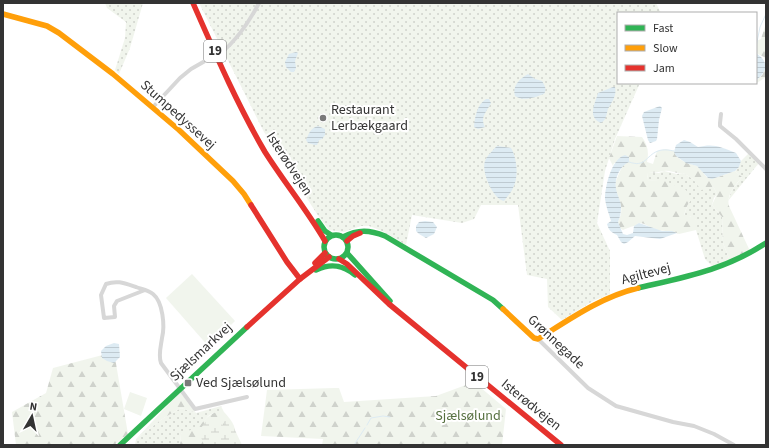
<svg xmlns="http://www.w3.org/2000/svg" width="769" height="448" font-family="'Source Sans 3',sans-serif">
  <style>
    .green { fill: url(#green-dots) }
    .forest { fill: url(#forest-firs) }
    .wetland { fill: url(#wetland-marsh) }
    .pitch { fill: #f1f5ed }
    .water { fill: url(#water-rules) }
    .lines { fill: none; stroke-linecap: round; stroke-linejoin: round }
    .stream { stroke: #ddebf3; stroke-width: 1 }
    .street { stroke: #d7d7d7; stroke-width: 4 }
    .fast { stroke: #30b455; stroke-width: 5.5 }
    .slow { stroke: #ff9f0a; stroke-width: 5.5 }
    .jam { stroke: #e5322d; stroke-width: 5.5 }
    .poi-dot { fill: #7a7a7a; stroke: #fff; stroke-width: 1.5 }
    .labels { text-anchor: middle; dominant-baseline: central; stroke-width: 4; stroke-linejoin: round; paint-order: stroke }
    .shield { fill: #fff; stroke: #707070; stroke-width: 1 }
    .shield-label { font-size: 13px; font-weight: bold; fill: #333 }
    .poi-label { font-size: 14px; fill: #333; stroke: #fff; text-anchor: start }
    .street-label { font-size: 14px; fill: #333; stroke: #fff }
    .park-label { font-size: 14px; fill: #56703f; stroke: #fff }
  </style>
  <defs>
    <pattern id="green-dots" width="8" height="8" patternUnits="userSpaceOnUse"><rect width="8" height="8" fill="#f1f5ed"/><path d="M2 2h.1M6 6h.1" fill="none" stroke="#cfd2cc" stroke-width="1.8" stroke-linecap="round"/></pattern>
    <pattern id="forest-firs" width="22" height="20" patternUnits="userSpaceOnUse"><rect width="22" height="20" fill="#f1f5ed"/><path d="M5 1l3.5 6h-7zM16 11l3.5 6h-7z" fill="#cfd2cc"/></pattern>
    <pattern id="wetland-marsh" width="20" height="14" patternUnits="userSpaceOnUse"><rect width="20" height="14" fill="#f1f5ed"/><path d="M1 5h8M5 5V1M11 12h8M15 12V8" fill="none" stroke="#cfd2cc"/></pattern>
    <pattern id="water-rules" width="6" height="5" patternUnits="userSpaceOnUse"><rect width="6" height="5" fill="#ddebf3"/><path d="M0 2.5h6" fill="none" stroke="#becad1"/></pattern>
  </defs>
  <rect width="100%" height="100%" fill="#fff"/>
  <!-- green -->
  <g class="green">
    <path d="M 105,3 L 143,3 L 130,48 L 119,74 L 115,70 L 125,38 L 126,22 L 107,8 Z"/>
    <path d="M 199,3 L 656,3 L 661,13 L 618,13 L 618,83 L 640,83 L 615,139 L 605,171 L 597,223 L 610,251 L 610,294 L 593,301 L 562,320 L 548,307 L 547,279 L 527,275 L 518,205 L 481,205 L 474,219 L 462,223 L 412,215 L 406,245 L 382,231 L 369,226 L 361,226 L 344,232 L 329,230 L 317,214 L 264,132 Z"/>
    <path d="M 749,153 L 759,163 L 728,201 L 732,190 L 742,177 L 735,171 L 739,167 L 741,161 Z"/>
    <path d="M 664,171 L 677,174 L 683,173 L 693,179 L 701,189 L 713,186 L 717,194 L 714,198 L 712,205 L 722,217 L 723,243 L 730,261 L 712,266 L 705,259 L 696,230 L 696,220 L 690,216 L 684,216 L 687,206 L 690,201 L 658,181 L 647,180 L 648,173 L 659,173 Z"/>
    <path d="M 221,406 L 224,412 C 203,412 209,421 196,429 C 191,431 185,432 181,434 L 180,445 L 135,445 L 136,439 L 162,419 L 181,408 L 196,413 Z"/>
  </g>
  <!-- forest -->
  <g class="forest">
    <path d="M 766,23 L 766,77 C 761,80 758,84 752,83 L 756,83 L 756,81 L 763,74 L 766,61 L 764,57 L 756,53 L 756,41 L 761,39 Z"/>
    <path d="M 617,136 L 642,137 C 648,145 649,153 647,162 L 653,164 L 657,151 L 666,149 L 674,151 C 677,161 688,163 697,166 C 701,168 704,175 708,178 L 715,178 L 735,171 L 742,177 C 735,186 726,195 729,206 L 750,251 L 730,261 L 723,243 L 722,217 L 712,205 L 717,194 L 713,186 L 709,189 L 701,190 L 693,179 L 683,173 C 676,174 670,170 664,171 C 658,172 654,173 648,173 L 647,180 L 665,181 L 686,190 L 690,201 L 687,206 L 684,215 L 694,217 L 696,220 L 696,230 L 679,234 C 671,230 663,232 655,229 C 650,228 645,223 640,223 C 635,224 639,225 634,226 C 630,227 627,228 623,230 L 620,228 L 618,222 C 627,203 615,200 615,186 C 616,178 620,172 623,165 L 614,163 L 613,166 L 609,158 Z"/>
    <path d="M 114,352 L 128,434 L 114,445 L 16,445 L 12,412 L 46,393 L 53,368 Z"/>
    <path d="M 474,382 L 506,409 L 502,445 L 322,445 L 323,439 L 261,436 L 267,390 L 334,388 L 339,388 L 344,402 L 436,396 Z"/>
    <path d="M 180,392 L 196,413 L 181,408 L 162,419 L 136,439 Z"/>
    <path d="M 217,412 L 224,412 C 228,416 232,421 234,426 C 236,432 235,439 238,445 L 180,445 L 181,434 C 186,430 190,431 196,428 C 204,424 204,416 217,412 Z"/>
  </g>
  <!-- wetland -->
  <path class="wetland" d="M 209,417 L 215,423 L 224,425 L 225,418 L 228,419 L 234,428 L 242,445 L 204,445 L 199,432 C 201,426 206,423 209,417 Z"/>
  <!-- pitch -->
  <g class="pitch">
    <path d="M 192,274 L 235,321 L 209,347 L 166,298 Z"/>
    <path d="M 130,392 L 147,398 L 141,416 L 124,409 Z"/>
  </g>
  <!-- water -->
  <g class="water">
    <path d="M 296,52 L 298,53 L 295,61 L 296,68 L 294,72 L 291,72 L 286,67 L 285,62 L 289,54 Z"/>
    <path d="M 756,53 C 769,62 768,70 756,81 Z"/>
    <path d="M 528,74 L 535,79 L 542,81 C 545,86 547,89 544,94 C 535,97 524,102 515,96 C 512,86 519,79 528,74 Z"/>
    <path d="M 613,87 L 615,87 C 617,96 612,101 608,109 C 606,115 607,119 601,123 C 587,117 595,104 598,93 Z"/>
    <path d="M 486,99 L 489,99 L 491,103 C 486,113 480,117 485,127 L 478,129 L 474,127 C 475,116 477,105 486,99 Z"/>
    <path d="M 660,106 L 662,108 L 659,120 L 657,139 L 656,141 L 650,143 L 648,140 L 642,116 L 644,112 Z"/>
    <path d="M 318,126 L 325,129 L 325,135 L 322,139 L 319,140 L 317,145 L 315,145 L 308,143 L 306,140 C 309,134 310,128 318,126 Z"/>
    <path d="M 684,140 L 690,142 L 698,147 C 714,143 721,147 736,153 L 741,161 L 739,167 L 735,171 L 712,179 L 708,178 L 697,166 L 686,163 L 676,156 L 674,152 L 676,145 Z"/>
    <path d="M 497,146 L 511,148 C 517,158 519,177 513,188 C 511,193 507,197 504,201 C 493,199 481,172 485,161 C 487,156 493,150 497,146 Z"/>
    <path d="M 625,155 L 629,157 L 629,162 C 620,166 614,178 616,189 C 617,195 621,201 621,207 C 621,213 620,217 618,222 L 623,234 L 627,235 L 633,233 L 634,226 L 639,223 L 662,231 L 672,231 L 677,233 L 660,239 L 635,236 L 628,242 L 624,244 L 621,242 L 617,235 C 611,232 609,231 607,224 L 611,221 C 609,214 606,207 605,199 C 605,187 611,159 625,155 Z"/>
    <path d="M 425,221 L 433,222 L 437,227 L 434,234 L 426,238 L 419,234 L 416,231 L 416,226 L 419,222 Z"/>
    <path d="M 114,343 L 119,344 L 120,357 L 114,363 L 107,361 L 102,358 L 101,351 L 106,346 Z"/>
  </g>
  <g class="lines">
    <!-- stream -->
    <g class="stream">
      <path d="M 756,47 L 760,27 L 766,14"/>
      <path d="M 629,162 C 646,168 645,156 658,151 C 663,149 669,150 674,151"/>
      <path d="M 367,425 L 371,418 L 383,416 L 390,417"/>
      <path d="M 354,445 L 365,428"/>
    </g>
    <!-- street -->
    <g class="street">
      <path d="M 221,53 C 238,39 249,22 259,3"/>
      <path d="M 153,107 L 180,78 L 191,69 L 212,57"/>
      <path d="M 721,114 L 720,123 L 720,126 L 736,139 L 766,169"/>
      <path d="M 145,290 L 117,301 L 114,306 L 115,317 L 104,318 L 101,295 L 106,284 C 117,280 124,283 136,287 C 141,289 148,290 153,294 C 163,302 165,326 162,338 C 161,346 158,355 161,363 L 195,409 L 247,397"/>
      <path d="M 538,339 L 588,388 L 616,406 L 673,422 L 694,426 L 714,434 L 734,445"/>
    </g>
    <!-- fast -->
    <g class="fast">
      <path d="M 318,221 L 325,231 L 331,235"/>
      <circle cx="336" cy="247" r="12"/>
      <path d="M 343,237 C 358,229 370,230 385,236 L 493,300 L 503,309"/>
      <path d="M 347,253 L 390,301"/>
      <path d="M 316,270 C 331,263 343,265 355,275"/>
      <path d="M 638,288 C 685,277 725,270 766,243"/>
      <path d="M 120,445 L 247,327"/>
    </g>
    <!-- slow -->
    <g class="slow">
      <path d="M 3,14 L 47,26 L 59,33 L 113,74 L 179,130 L 233,181 L 244,194 L 251,205"/>
      <path d="M 503,309 L 534,338 L 538,339 C 570,319 601,297 638,288"/>
    </g>
    <!-- jam -->
    <g class="jam">
      <path d="M 193,3 C 215,53 237,104 265,152 C 284,182 307,210 325,241"/>
      <path d="M 251,205 L 287,262 L 300,279"/>
      <path d="M 347,241 L 353,236 L 360,233"/>
      <path d="M 339,259 L 347,264 L 389,304 L 561,445"/>
      <path d="M 315,263 L 325,253"/>
      <path d="M 247,327 L 300,279 L 329,257"/>
    </g>
  </g>
  <!-- markers -->
  <g class="poi-dot">
    <circle cx="323" cy="118" r="4"/>
    <rect x="184" y="379" width="8" height="8" rx="2"/>
  </g>
  <g class="labels">
    <!-- shield labels -->
    <g class="shield">
      <rect x="204" y="40" width="22" height="22" rx="3"/>
      <rect x="466" y="366" width="22" height="22" rx="3"/>
    </g>
    <g class="shield-label">
      <text x="215" y="51">19</text>
      <text x="477" y="377">19</text>
    </g>
    <!-- poi labels -->
    <g class="poi-label">
      <text x="331" y="110">Restaurant<tspan x="331" dy="16">Lerbækgaard</tspan></text>
      <text x="196" y="383">Ved Sjælsølund</text>
    </g>
    <!-- street labels -->
    <g class="street-label">
      <text transform="translate(178 115) rotate(42)">Stumpedyssevej</text>
      <text transform="translate(289 164) rotate(57)">Isterødvejen</text>
      <text transform="translate(646 274) rotate(-15)">Agiltevej</text>
      <text transform="translate(556 342) rotate(43)">Grønnegade</text>
      <text transform="translate(201 352) rotate(-43)">Sjælsmarkvej</text>
      <text transform="translate(531 405) rotate(39)">Isterødvejen</text>
    </g>
    <!-- park labels -->
    <g class="park-label">
      <text x="468" y="416">Sjælsølund</text>
    </g>
  </g>
  <!-- border -->
  <rect width="769" height="448" fill="none" stroke="#333333" stroke-width="8"/>
  <!-- legend -->
  <rect x="617" y="12" width="140" height="72" fill="#ffffff" stroke="#adadad"/>
  <rect x="625" y="25" width="20" height="6" fill="#30b455" stroke="#adadad"/>
  <text x="653" y="32" font-size="12" fill="#333333">Fast</text>
  <rect x="625" y="45" width="20" height="6" fill="#ff9f0a" stroke="#adadad"/>
  <text x="653" y="52" font-size="12" fill="#333333">Slow</text>
  <rect x="625" y="65" width="20" height="6" fill="#e5322d" stroke="#adadad"/>
  <text x="653" y="72" font-size="12" fill="#333333">Jam</text>
  <!-- north arrow -->
  <g transform="translate(32 416) rotate(9)" stroke="#ffffff" stroke-width="3" paint-order="stroke">
  <path d="M0-3L7 15L0 10L-7 15Z" fill="#333333"/>
  <text y="-6" font-size="11" font-weight="bold" text-anchor="middle" fill="#333333">N</text>
  </g>
</svg>
